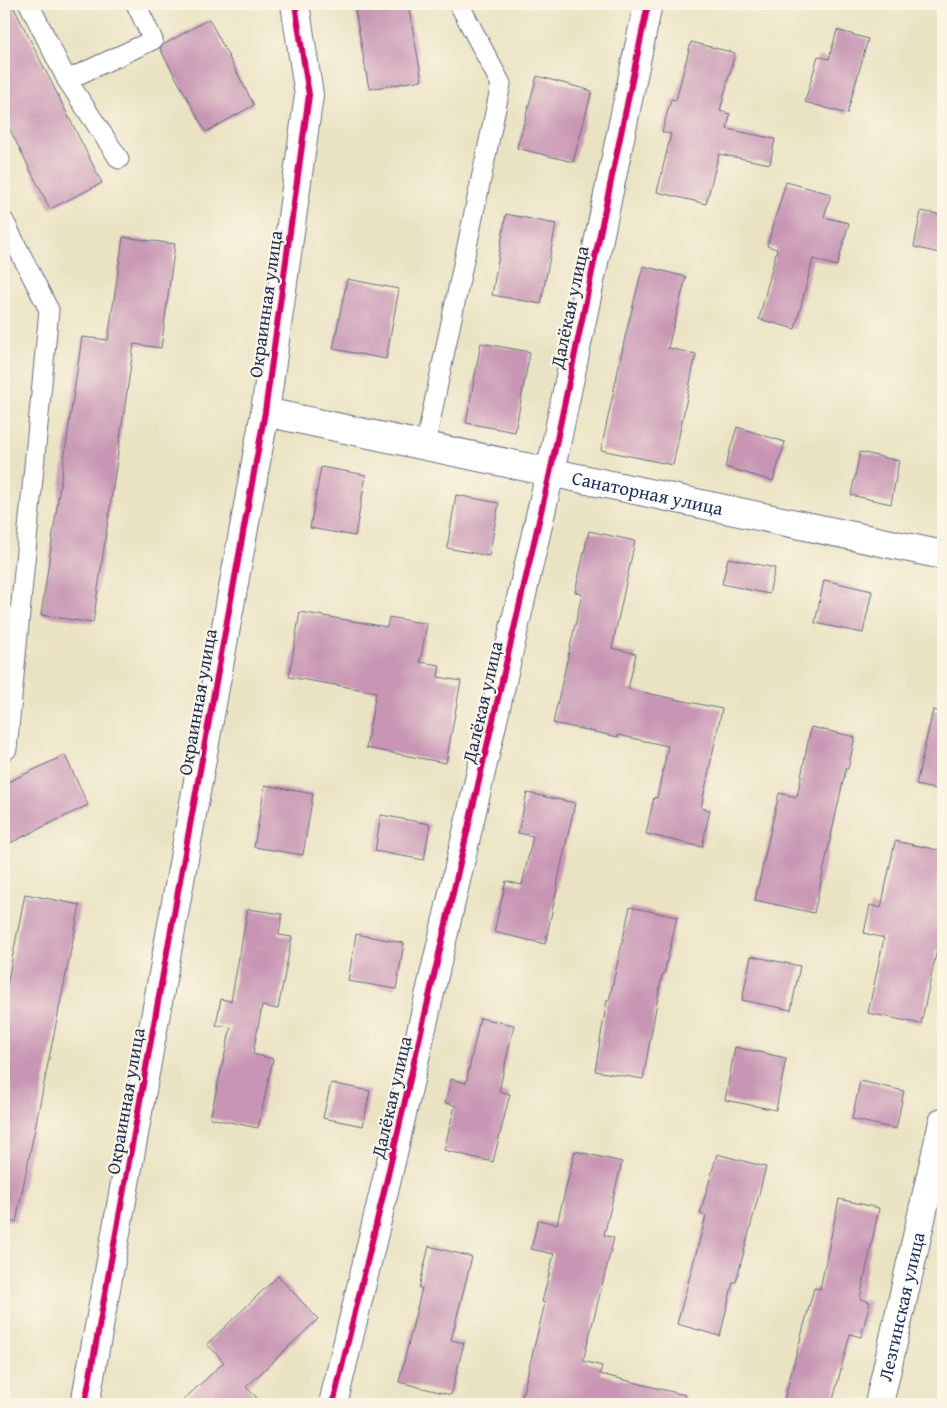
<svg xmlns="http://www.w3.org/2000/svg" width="947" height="1408" font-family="'Gentium Book Plus',serif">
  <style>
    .building { fill: #c896b4 }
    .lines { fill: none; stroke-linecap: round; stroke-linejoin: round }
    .service-casing { stroke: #636e81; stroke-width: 21 }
    .minor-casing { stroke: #636e81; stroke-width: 30 }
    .service { stroke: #fff; stroke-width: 19 }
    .minor { stroke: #fff; stroke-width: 28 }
    .cycleway-casing { stroke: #fcf5e5; stroke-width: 9 }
    .cycleway { stroke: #d6006c; stroke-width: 6 }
    .labels { text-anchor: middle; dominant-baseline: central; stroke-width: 4.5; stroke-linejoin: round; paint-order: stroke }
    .street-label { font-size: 19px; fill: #1b2f5e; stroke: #fcf5e5 }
  </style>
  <rect width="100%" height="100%" fill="#fcf5e5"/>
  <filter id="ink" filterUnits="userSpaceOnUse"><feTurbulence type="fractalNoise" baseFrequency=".02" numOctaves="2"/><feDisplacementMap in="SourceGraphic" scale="10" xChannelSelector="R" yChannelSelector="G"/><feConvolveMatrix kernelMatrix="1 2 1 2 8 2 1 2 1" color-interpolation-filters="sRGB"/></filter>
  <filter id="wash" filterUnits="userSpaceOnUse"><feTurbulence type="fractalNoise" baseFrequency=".0096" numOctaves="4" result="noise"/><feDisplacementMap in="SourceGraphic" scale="20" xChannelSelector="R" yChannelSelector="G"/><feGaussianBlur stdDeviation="1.12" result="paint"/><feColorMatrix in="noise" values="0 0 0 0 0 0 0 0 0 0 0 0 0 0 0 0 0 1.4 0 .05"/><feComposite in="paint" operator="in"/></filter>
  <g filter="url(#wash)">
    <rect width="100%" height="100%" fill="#eae3c3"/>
    <g id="blocks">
      <!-- building -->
      <g class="building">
        <path d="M 4,4 L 12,4 L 102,183 L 50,209 L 4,118 Z"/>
        <path d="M 386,4 L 408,4 L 422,80 L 369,89 L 355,9 Z"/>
        <path d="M 209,19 L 254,105 L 206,132 L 160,49 L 163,45 Z"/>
        <path d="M 837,30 L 868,39 L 847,114 L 805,102 L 818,56 L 829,59 Z"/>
        <path d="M 691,42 L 735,53 L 720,111 L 730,114 L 727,129 L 775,139 L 770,164 L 719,154 L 706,204 L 657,192 L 671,134 L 662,132 L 671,99 L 676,100 Z"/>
        <path d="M 537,76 L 592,91 L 573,162 L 517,148 Z"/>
        <path d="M 786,182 L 831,194 L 824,217 L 849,223 L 837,266 L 813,259 L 795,329 L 759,319 L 777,249 L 767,246 Z"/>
        <path d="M 921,211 L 943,215 L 943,254 L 914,247 Z"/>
        <path d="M 506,214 L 556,224 L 541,304 L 492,295 Z"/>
        <path d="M 123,237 L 175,244 L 161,348 L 134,344 L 93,623 L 41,615 L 82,337 L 108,340 Z"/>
        <path d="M 643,266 L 686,277 L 668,348 L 696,354 L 673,465 L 601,450 L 626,333 Z"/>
        <path d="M 347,279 L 399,289 L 386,359 L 333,349 Z"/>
        <path d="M 481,343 L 530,352 L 515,432 L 466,423 Z"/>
        <path d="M 737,427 L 785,442 L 773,481 L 725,467 Z"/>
        <path d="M 860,452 L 899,461 L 891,504 L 851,495 Z"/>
        <path d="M 321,467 L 366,475 L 355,536 L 310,528 Z"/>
        <path d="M 456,495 L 499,503 L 489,556 L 447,548 Z"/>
        <path d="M 589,531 L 635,541 L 612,648 L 636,654 L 628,689 L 722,709 L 701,808 L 710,810 L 702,847 L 646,834 L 654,797 L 657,798 L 668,746 L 618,735 L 618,737 L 553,723 L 582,594 L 575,592 Z"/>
        <path d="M 728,558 L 775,568 L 769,594 L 722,584 Z"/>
        <path d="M 824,580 L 872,591 L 863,633 L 815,623 Z"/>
        <path d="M 300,612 L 387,627 L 389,617 L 427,624 L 420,662 L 440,665 L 438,677 L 461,681 L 446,763 L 366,748 L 376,692 L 289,677 Z"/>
        <path d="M 933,710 L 943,712 L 943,791 L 916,785 Z"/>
        <path d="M 811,727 L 855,737 L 848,769 L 846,768 L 814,913 L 755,900 L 779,793 L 797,797 Z"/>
        <path d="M 65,755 L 88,805 L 4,846 L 4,784 Z"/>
        <path d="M 265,785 L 313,794 L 303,855 L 254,847 Z"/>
        <path d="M 527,793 L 575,803 L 557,884 L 558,884 L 545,944 L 494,932 L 506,881 L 522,885 L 533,836 L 518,833 Z"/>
        <path d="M 381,815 L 430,824 L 424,860 L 375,851 Z"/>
        <path d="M 895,841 L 943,851 L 943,951 L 937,949 L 921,1024 L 868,1013 L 884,938 L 864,933 L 870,905 L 881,908 Z"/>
        <path d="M 25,894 L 80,905 L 16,1222 L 4,1221 L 4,1000 Z"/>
        <path d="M 630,907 L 677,917 L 664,975 L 662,975 L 643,1079 L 595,1071 L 607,1000 L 609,1001 Z"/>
        <path d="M 248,909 L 282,914 L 279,935 L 292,937 L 278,1009 L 262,1006 L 253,1054 L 273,1059 L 258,1128 L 210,1118 L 231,1027 L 216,1025 L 221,999 L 231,1001 Z"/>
        <path d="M 356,934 L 404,943 L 396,989 L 348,981 Z"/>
        <path d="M 751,956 L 800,966 L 791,1010 L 742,1000 Z"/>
        <path d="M 480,1018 L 514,1025 L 499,1091 L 510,1094 L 493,1162 L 444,1150 L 455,1105 L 445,1103 L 451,1079 L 466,1083 Z"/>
        <path d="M 735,1047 L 786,1058 L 776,1110 L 725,1100 Z"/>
        <path d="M 860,1081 L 904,1091 L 896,1129 L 852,1119 Z"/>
        <path d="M 331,1083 L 370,1091 L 363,1126 L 323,1118 Z"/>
        <path d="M 575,1151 L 622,1162 L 604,1235 L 614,1238 L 583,1361 L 602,1366 L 600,1374 L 685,1395 L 684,1404 L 520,1404 L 545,1303 L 542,1302 L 554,1254 L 531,1249 L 538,1220 L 557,1224 Z"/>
        <path d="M 717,1154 L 766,1167 L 736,1282 L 733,1282 L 720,1336 L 677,1324 L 706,1216 L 700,1214 Z"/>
        <path d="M 839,1199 L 879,1208 L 860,1299 L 870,1302 L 861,1337 L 850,1334 L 832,1404 L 783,1404 L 814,1288 L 820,1289 Z"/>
        <path d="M 429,1246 L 472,1257 L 451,1340 L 464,1343 L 451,1395 L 399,1382 L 422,1288 L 419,1288 Z"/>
        <path d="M 278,1276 L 318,1319 L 246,1387 L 263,1404 L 179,1404 L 224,1362 L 207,1344 Z"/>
      </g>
    </g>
  </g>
  <g filter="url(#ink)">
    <use href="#blocks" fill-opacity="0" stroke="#636e81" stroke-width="1"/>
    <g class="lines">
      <defs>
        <g id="service">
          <path d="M 29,4 L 67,80 L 119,159"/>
          <path d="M 67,80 L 153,40 L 136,4"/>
          <path d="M 4,221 L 49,310 L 7,749 L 4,751"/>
          <path d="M 425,446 L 501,84 L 459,4"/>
        </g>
        <g id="minor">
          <path id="s1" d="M 265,412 L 943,555"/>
          <path d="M 85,1404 L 265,412 L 309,95 L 295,4"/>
          <path d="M 333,1404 L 387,1179 L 550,473 L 648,4"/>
          <path id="s2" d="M 879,1404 L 943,1122"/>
        </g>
      </defs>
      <!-- service casing -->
      <use href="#service" class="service-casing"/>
      <!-- minor casing -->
      <use href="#minor" class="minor-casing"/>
      <!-- service -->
      <use href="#service" class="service"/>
      <!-- minor -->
      <use href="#minor" class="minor"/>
      <defs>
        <g id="cycleway">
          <path d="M 85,1404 L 265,412 L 309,95 L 295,4"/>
          <path d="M 333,1404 L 387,1179 L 550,473 L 648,4"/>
        </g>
      </defs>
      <!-- cycleway casing -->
      <use href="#cycleway" class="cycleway-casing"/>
      <!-- cycleway -->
      <use href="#cycleway" class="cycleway"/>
    </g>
  </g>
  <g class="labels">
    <!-- street labels -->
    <g class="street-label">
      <text transform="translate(265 304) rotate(-82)">Окраинная улица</text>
      <text transform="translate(569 307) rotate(-78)">Далёкая улица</text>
      <text stroke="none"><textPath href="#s1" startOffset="391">Санаторная улица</textPath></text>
      <text transform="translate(197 702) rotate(-80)">Окраинная улица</text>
      <text transform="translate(482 702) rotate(-77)">Далёкая улица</text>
      <text transform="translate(391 1097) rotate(-77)">Далёкая улица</text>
      <text transform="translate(125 1101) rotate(-80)">Окраинная улица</text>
      <text stroke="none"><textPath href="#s2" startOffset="100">Лезгинская улица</textPath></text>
    </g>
  </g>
  <!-- margin -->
  <rect width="947" height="1408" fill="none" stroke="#fcf5e5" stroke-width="20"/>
</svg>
